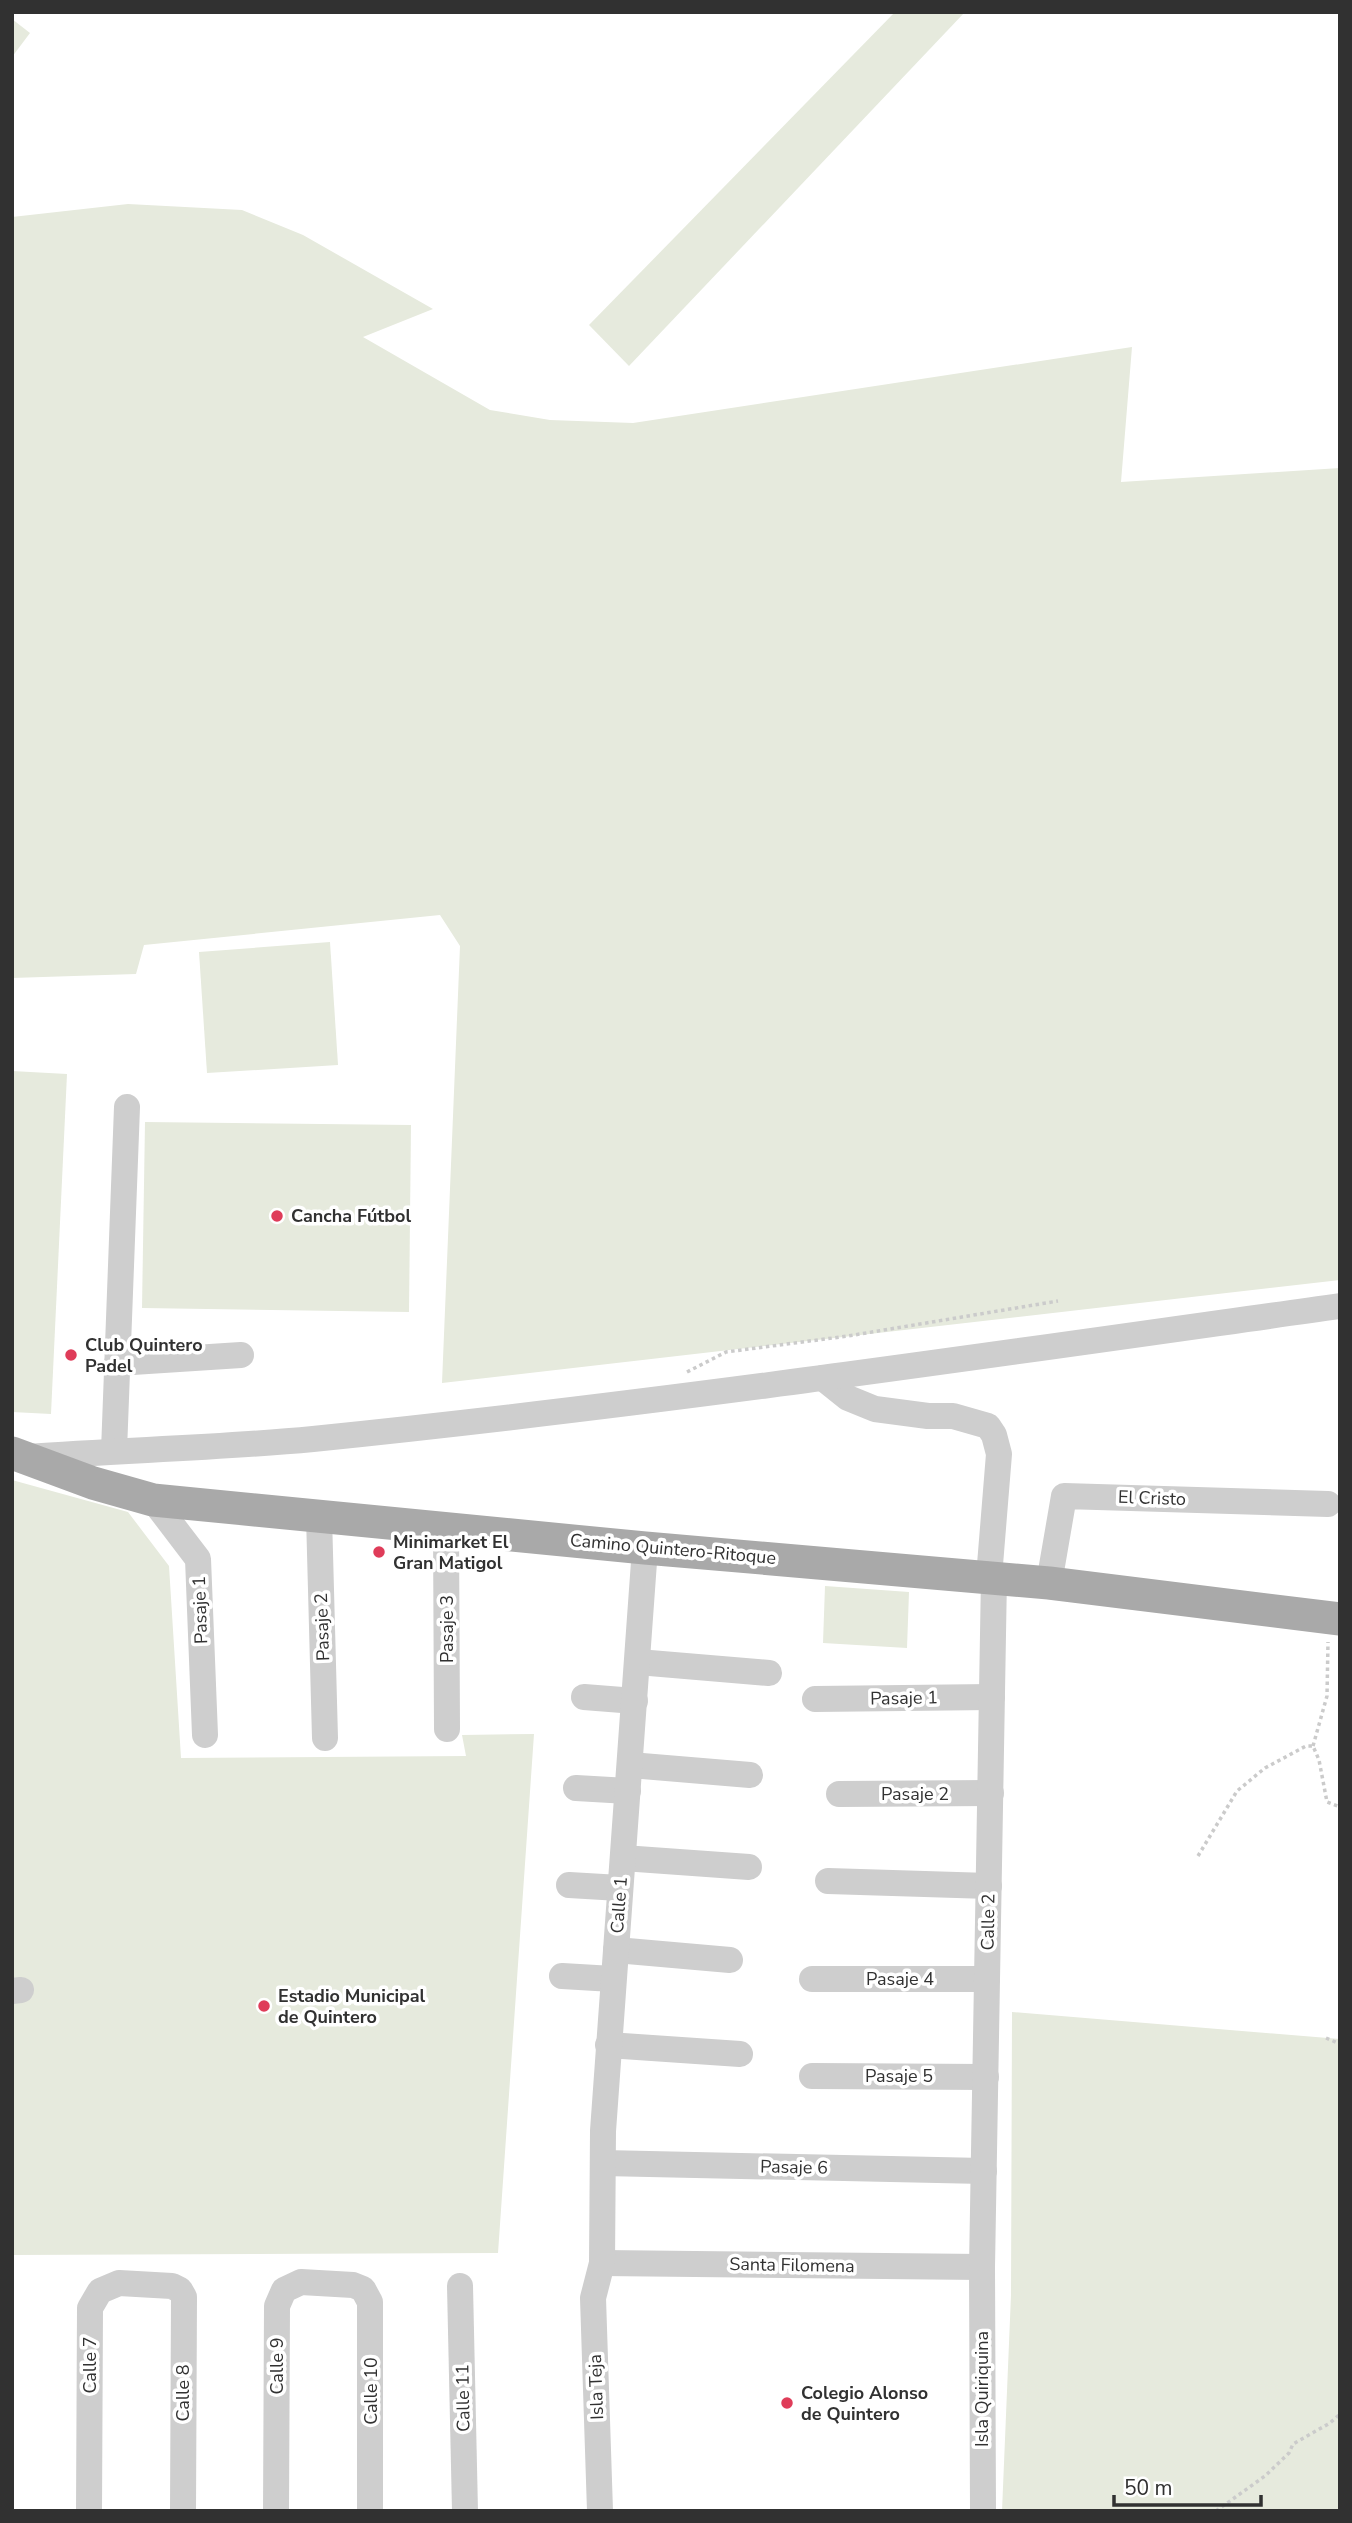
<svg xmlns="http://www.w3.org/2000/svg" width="1352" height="2523" font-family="'Nunito Sans',sans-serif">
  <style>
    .green { fill: #e6eadd }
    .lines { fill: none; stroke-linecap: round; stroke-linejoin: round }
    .path { stroke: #cbcbcb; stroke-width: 3.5; stroke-dasharray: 3.5 3.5; stroke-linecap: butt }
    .minor { stroke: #cecece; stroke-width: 26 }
    .major { stroke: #a9a9a9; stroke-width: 33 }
    .poi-dot { fill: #df3c59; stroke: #fff; stroke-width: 2.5 }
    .labels { text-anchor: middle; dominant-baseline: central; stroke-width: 7; stroke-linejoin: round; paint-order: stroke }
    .poi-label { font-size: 18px; font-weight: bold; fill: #313131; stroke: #fff; text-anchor: start }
    .street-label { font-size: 18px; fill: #313131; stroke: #fff }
  </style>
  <rect width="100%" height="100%" fill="#fff"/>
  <!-- green -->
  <g class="green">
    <path d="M 895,12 L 965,12 L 629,366 L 589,325 Z"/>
    <path d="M 12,19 L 30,33 L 12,57 Z"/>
    <path d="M 128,204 L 242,210 L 303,235 L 433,309 L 363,337 L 490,410 L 550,420 L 633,423 L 1132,347 L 1121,482 L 1340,468 L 1340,1280 L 442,1383 L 460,946 L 440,915 L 144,945 L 136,974 L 12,978 L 12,217 Z"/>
    <path d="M 330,942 L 338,1065 L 207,1073 L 199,952 Z"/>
    <path d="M 12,1071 L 67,1074 L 51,1414 L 12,1412 Z"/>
    <path d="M 145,1122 L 411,1125 L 409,1312 L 142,1308 Z"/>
    <path d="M 12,1480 L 128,1512 L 169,1566 L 181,1758 L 466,1756 L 462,1735 L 534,1734 L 498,2253 L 12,2255 Z"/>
    <path d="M 825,1586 L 909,1592 L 907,1648 L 823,1643 Z"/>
    <path d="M 1012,2012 L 1340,2039 L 1340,2511 L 1002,2511 L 1011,2295 Z"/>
  </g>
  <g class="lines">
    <!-- path -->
    <g class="path">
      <path d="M 687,1372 L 726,1352 L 848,1336 L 1058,1301"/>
      <path d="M 1313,1746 L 1327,1696 L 1328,1642"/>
      <path d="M 1198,1856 L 1237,1791 L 1265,1768 L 1306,1746 L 1313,1746 L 1319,1760 L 1327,1802 L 1340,1807"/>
      <path d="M 1326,2038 L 1340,2044"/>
      <path d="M 1216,2511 L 1265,2476 L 1289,2453 L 1293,2444 L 1330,2423 L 1340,2414"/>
    </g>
    <!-- minor -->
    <g class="minor">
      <path d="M 117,1363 L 241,1355"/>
      <path d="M 823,1378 L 848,1398 L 875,1409 L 928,1416 L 953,1416 L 988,1426 L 994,1435 L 999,1454 L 989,1577"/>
      <path d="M 114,1451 L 127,1107"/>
      <path d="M 28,1457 C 122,1450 218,1448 313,1439 C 656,1404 998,1354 1340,1306"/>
      <path d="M 153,1500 L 198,1559 L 205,1735"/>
      <path d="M 319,1516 L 325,1738"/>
      <path d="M 446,1528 L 447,1729"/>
      <path d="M 1049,1583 L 1064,1496 L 1328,1504"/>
      <path d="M 638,1662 L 769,1673"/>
      <path d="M 584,1697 L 635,1701"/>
      <path d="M 815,1699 L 992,1697"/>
      <path d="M 630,1765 L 750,1775"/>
      <path d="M 576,1788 L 628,1791"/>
      <path d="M 839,1794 L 991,1793"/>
      <path d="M 623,1858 L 749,1867"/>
      <path d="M 828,1881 L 989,1886"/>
      <path d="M 569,1885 L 620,1888"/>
      <path d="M 616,1950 L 730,1960"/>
      <path d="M 562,1976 L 613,1979"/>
      <path d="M 812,1979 L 987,1979"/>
      <path d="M 12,1991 L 21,1990"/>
      <path d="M 608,2045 L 740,2054"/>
      <path d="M 812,2076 L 986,2077"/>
      <path d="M 603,2163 L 984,2171"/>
      <path d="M 602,2263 L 982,2267"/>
      <path d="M 460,2286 L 465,2511"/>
      <path d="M 89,2511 L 90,2308 L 100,2291 L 119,2283 L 172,2286 L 180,2290 L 184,2297 L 183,2511"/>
      <path d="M 276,2511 L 277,2306 L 284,2290 L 301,2282 L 353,2285 L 363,2289 L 370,2302 L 370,2511"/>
      <path d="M 600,2511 L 593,2298 L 602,2263 L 603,2131 L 645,1548"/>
      <path d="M 983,2511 L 982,2267 L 994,1577"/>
    </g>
    <!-- major -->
    <path class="major" d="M 12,1453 L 93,1483 L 153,1500 L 645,1548 L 1049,1583 L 1340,1619"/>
  </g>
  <!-- markers -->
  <g class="poi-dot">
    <circle cx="277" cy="1216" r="7"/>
    <circle cx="71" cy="1355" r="7"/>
    <circle cx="379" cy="1552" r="7"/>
    <circle cx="264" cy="2006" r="7"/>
    <circle cx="787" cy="2403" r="7"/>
  </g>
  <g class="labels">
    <!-- poi labels -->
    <g class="poi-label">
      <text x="291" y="1216">Cancha Fútbol</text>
      <text x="85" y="1345">Club Quintero<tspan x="85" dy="21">Padel</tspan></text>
      <text x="393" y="1542">Minimarket El<tspan x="393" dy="21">Gran Matigol</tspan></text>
      <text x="278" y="1996">Estadio Municipal<tspan x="278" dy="21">de Quintero</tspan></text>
      <text x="801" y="2393">Colegio Alonso<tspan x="801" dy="21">de Quintero</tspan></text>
    </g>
    <!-- street labels -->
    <g class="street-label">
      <text transform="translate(1152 1498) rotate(2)">El Cristo</text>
      <text transform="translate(673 1549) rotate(5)">Camino Quintero-Ritoque</text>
      <text transform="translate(200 1610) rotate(-92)">Pasaje 1</text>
      <text transform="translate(322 1627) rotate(-92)">Pasaje 2</text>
      <text transform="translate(447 1629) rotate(-90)">Pasaje 3</text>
      <text transform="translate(904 1698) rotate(-1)">Pasaje 1</text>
      <text x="915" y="1794">Pasaje 2</text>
      <text transform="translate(619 1905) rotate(-86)">Calle 1</text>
      <text transform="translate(988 1922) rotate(-89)">Calle 2</text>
      <text x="900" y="1979">Pasaje 4</text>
      <text x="899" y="2076">Pasaje 5</text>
      <text transform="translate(794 2167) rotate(1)">Pasaje 6</text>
      <text transform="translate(792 2265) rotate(1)">Santa Filomena</text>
      <text transform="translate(90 2365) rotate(-90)">Calle 7</text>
      <text transform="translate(277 2366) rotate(-90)">Calle 9</text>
      <text transform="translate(596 2387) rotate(-92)">Isla Teja</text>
      <text transform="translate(982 2389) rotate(-90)">Isla Quiriquina</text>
      <text transform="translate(371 2391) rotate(-90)">Calle 10</text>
      <text transform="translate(183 2393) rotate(-90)">Calle 8</text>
      <text transform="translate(463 2398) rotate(-91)">Calle 11</text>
    </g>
  </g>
  <!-- border -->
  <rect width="1352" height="2523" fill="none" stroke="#313131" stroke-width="28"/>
  <!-- scale -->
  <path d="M1114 2495v10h147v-10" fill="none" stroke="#313131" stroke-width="3.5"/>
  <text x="1124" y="2495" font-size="21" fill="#313131" stroke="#ffffff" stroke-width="5" paint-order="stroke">50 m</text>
</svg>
